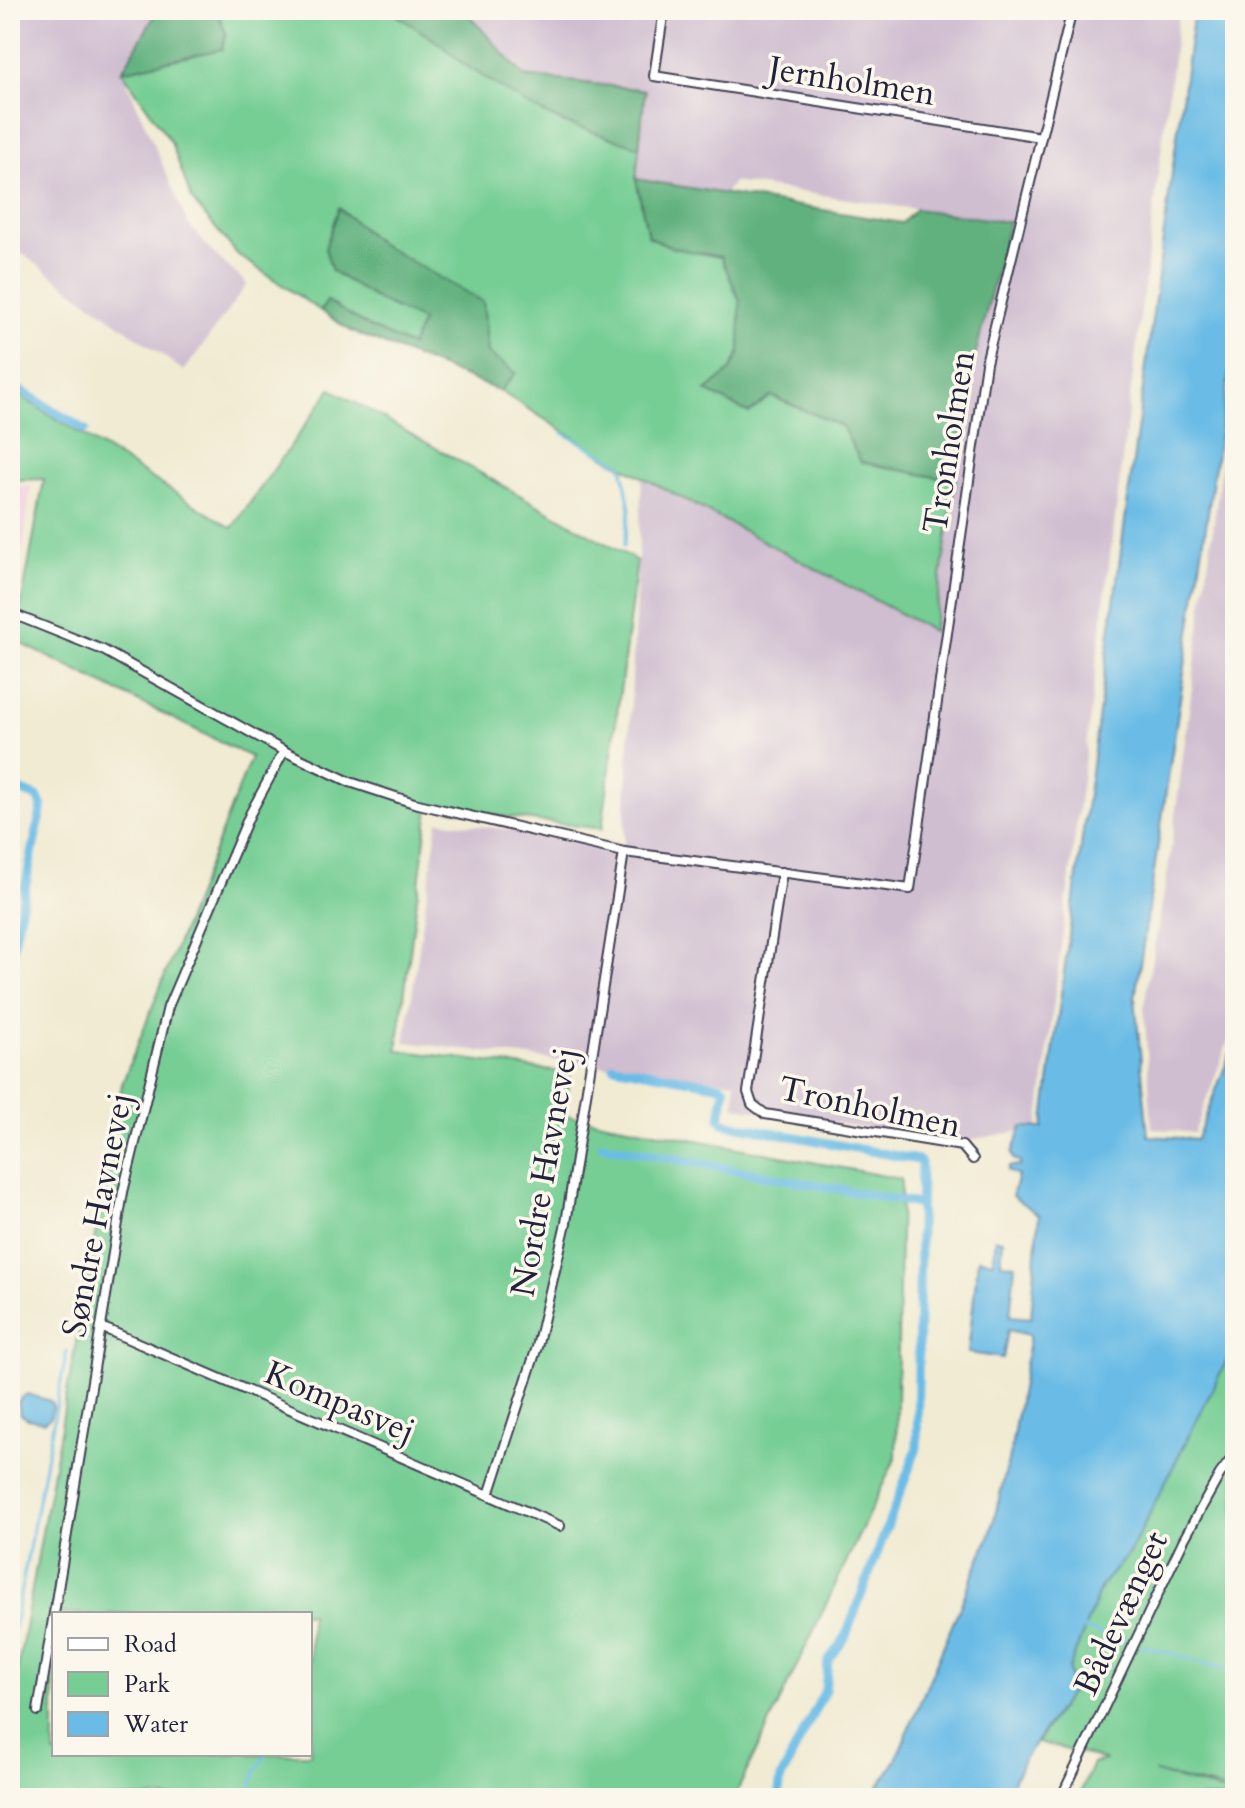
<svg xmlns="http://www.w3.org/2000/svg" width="1245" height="1808" font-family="Cardo,serif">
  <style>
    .built { fill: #f2cfe2 }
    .industrial { fill: #cfbdd0 }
    .green { fill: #76ce94; stroke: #4c7868; stroke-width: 2; fill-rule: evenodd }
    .forest { fill: #60b17e; stroke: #416a5c; stroke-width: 2 }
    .water { fill: #6abce6; stroke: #466f90; stroke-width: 2 }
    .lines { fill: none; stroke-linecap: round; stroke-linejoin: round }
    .stream { stroke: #6abce6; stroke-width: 3 }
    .canal { stroke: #6abce6; stroke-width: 9 }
    .street-casing { stroke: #414052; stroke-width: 12 }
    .street { stroke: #fff; stroke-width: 8 }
    .labels { text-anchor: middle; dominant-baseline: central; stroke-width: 7; stroke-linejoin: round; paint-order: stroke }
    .street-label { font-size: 34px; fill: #22223b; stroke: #fbf7ec }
  </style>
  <rect width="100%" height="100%" fill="#fbf7ec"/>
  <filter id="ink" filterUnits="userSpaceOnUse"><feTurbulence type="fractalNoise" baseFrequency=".0125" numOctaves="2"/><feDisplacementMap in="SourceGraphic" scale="16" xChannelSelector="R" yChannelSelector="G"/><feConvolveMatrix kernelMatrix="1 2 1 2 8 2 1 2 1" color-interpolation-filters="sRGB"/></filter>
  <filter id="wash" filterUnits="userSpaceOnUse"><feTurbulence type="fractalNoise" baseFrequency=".006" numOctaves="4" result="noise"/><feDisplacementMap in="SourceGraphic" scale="32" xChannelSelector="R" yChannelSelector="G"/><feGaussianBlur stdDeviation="1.8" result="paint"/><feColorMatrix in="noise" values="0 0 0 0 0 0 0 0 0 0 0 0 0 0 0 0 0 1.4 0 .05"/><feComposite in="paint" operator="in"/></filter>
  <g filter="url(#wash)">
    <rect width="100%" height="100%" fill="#f1ebd3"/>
    <!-- built -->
    <path class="built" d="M 10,486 L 31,486 L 23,546 L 10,571 Z"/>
    <!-- industrial -->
    <g class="industrial">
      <path d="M 10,10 L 158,10 L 122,71 L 188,224 L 211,251 L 247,284 L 184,371 L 10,245 Z"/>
      <path d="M 464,10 L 1179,10 L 1038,1128 L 957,1142 L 735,1107 L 735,1082 L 405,1042 L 438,821 L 624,844 L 642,476 L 933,630 L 969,380 L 1008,223 L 733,182 L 724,195 L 636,179 L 645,90 L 524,76 Z"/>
      <path d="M 1235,362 L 1235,1023 L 1194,1133 L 1152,1128 L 1144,1005 L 1168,870 Z"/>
    </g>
    <!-- green -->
    <g class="green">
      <path d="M 217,10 L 464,10 L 524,76 L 645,90 L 636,179 L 648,236 L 673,248 L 721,257 L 740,301 L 740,352 L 730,371 L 707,391 L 771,396 L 842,426 L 861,462 L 955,481 L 933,631 L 608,459 L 500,391 L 516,373 L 488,353 L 483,302 L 379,243 L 339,208 L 325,248 L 332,271 L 380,301 L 423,320 L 411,347 L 370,327 L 327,301 L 321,311 L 238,255 L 192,200 L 171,142 L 122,71 L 222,49 L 226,34 Z"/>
      <path d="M 331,389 L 637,561 L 602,829 L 429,807 L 397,1050 L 570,1073 L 565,1115 L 901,1179 L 896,1457 L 734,1798 L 10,1798 L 10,1712 L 122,1084 L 251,757 L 10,638 L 10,621 L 21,606 L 44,479 L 10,480 L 10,390 L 232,528 ZM 54,1614 L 310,1614 L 310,1754 L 54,1754 Z"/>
      <path d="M 1235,1330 L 1235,1792 L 1154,1772 L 1235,1795 L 1235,1798 L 1078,1798 L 1093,1763 L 1106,1760 L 1037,1742 L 1071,1692 L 1069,1669 L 1101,1586 L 1130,1552 L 1228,1358 Z"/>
    </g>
    <!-- forest -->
    <g class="forest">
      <path d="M 158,10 L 217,10 L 226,34 L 222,49 L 122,71 Z"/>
      <path d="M 389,10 L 464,10 L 524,76 L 645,90 L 639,147 L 562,122 L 529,106 L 462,63 L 440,44 Z"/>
      <path d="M 636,179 L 902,223 L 916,209 L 1009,222 L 969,380 L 955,481 L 861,462 L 842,426 L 771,396 L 749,413 L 706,391 L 730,371 L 740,352 L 740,301 L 721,257 L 673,248 L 648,236 Z"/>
      <path d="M 339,208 L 379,243 L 483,302 L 488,353 L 516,373 L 500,391 L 351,331 L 321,311 L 327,301 L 370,327 L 411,346 L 422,321 L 380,301 L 332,271 L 325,248 Z"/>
    </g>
    <!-- water -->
    <g class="water">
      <path d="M 1194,10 L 1235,10 L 1235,333 L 1135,998 L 1148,1136 L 1197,1139 L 1235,1041 L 1235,1330 L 1228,1358 L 1130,1552 L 1101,1586 L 1069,1669 L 1071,1692 L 1024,1759 L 1005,1798 L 871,1798 L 896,1760 L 991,1532 L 1011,1449 L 1030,1335 L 1008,1330 L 1003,1358 L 968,1353 L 978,1259 L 993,1261 L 996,1239 L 1003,1240 L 1001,1263 L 1015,1265 L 1010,1316 L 1031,1318 L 1039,1215 L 1012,1196 L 1018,1176 L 1008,1171 L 1009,1166 L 1020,1166 L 1020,1162 L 1014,1159 L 1012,1153 L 1022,1127 L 1043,1128 Z"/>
      <path d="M 27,1394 L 51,1401 L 53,1407 L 50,1418 L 44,1422 L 28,1419 L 20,1414 L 18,1401 Z"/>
    </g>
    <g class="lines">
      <!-- stream -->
      <g class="stream">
        <path d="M 563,433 L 622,465 L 630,509 L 624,546"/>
        <path d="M 1084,1629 L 1129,1642"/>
        <path d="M 1143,1646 L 1235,1672"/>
        <path d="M 10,1647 L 67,1351"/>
        <path d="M 247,1798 L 256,1771 L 266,1754"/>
      </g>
      <!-- canal -->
      <g class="canal">
        <path d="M 10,384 L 85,430"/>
        <path d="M 10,786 L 37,797 L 42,805 L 10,962"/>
        <path d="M 614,1066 L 722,1086 L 725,1089 L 720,1118 L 723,1123 L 918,1160 L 921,1163 L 917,1448 L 845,1638 L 828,1661 L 825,1690 L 781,1778 L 778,1798"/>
        <path d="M 602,1145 L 918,1204"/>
      </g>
    </g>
  </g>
  <g filter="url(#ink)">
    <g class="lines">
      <defs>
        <g id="street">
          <path d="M 664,10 L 654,76 L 1041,137"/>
          <path d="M 10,613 L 103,650 L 284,751 L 350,782 L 414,803 L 624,852 L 910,889 L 986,363 L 1072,10"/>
          <path d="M 782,872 L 748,1092 L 752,1104 L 765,1114 L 962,1146 L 973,1159"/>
          <path d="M 101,1327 L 560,1526"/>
          <path d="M 489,1495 L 537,1347 L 566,1223 L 624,852"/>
          <path d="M 38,1711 L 123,1192 L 168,1007 L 250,814 L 284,751"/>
          <path d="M 1061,1798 L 1183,1541 L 1220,1474 L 1235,1454"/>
        </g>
      </defs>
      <!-- street casing -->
      <use href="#street" class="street-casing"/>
      <!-- street -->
      <use href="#street" class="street"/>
    </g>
  </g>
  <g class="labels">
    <!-- street labels -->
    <g class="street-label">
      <text transform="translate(852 81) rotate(9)">Jernholmen</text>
      <text transform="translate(949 442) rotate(-81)">Tronholmen</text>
      <text transform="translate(870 1107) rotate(12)">Tronholmen</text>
      <text transform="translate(544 1172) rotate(-80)">Nordre Havnevej</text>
      <text transform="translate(97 1215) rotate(-79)">Søndre Havnevej</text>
      <text transform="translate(340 1402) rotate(23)">Kompasvej</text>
      <text transform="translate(1121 1613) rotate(-65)">Bådevænget</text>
    </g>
  </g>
  <!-- margin -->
  <rect width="1245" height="1808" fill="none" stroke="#fbf7ec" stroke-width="40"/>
  <!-- legend -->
  <rect x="52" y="1612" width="260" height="144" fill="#fbf7ec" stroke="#a4a2a5" stroke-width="2"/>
  <rect x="68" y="1638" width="40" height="12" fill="#ffffff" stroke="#a4a2a5" stroke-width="2"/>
  <text x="124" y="1652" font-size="24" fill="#22223b">Road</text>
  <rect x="68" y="1672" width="40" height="24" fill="#76ce94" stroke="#a4a2a5" stroke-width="2"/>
  <text x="124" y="1692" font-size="24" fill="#22223b">Park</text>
  <rect x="68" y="1712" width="40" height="24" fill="#6abce6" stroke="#a4a2a5" stroke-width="2"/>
  <text x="124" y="1732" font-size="24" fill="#22223b">Water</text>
</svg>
